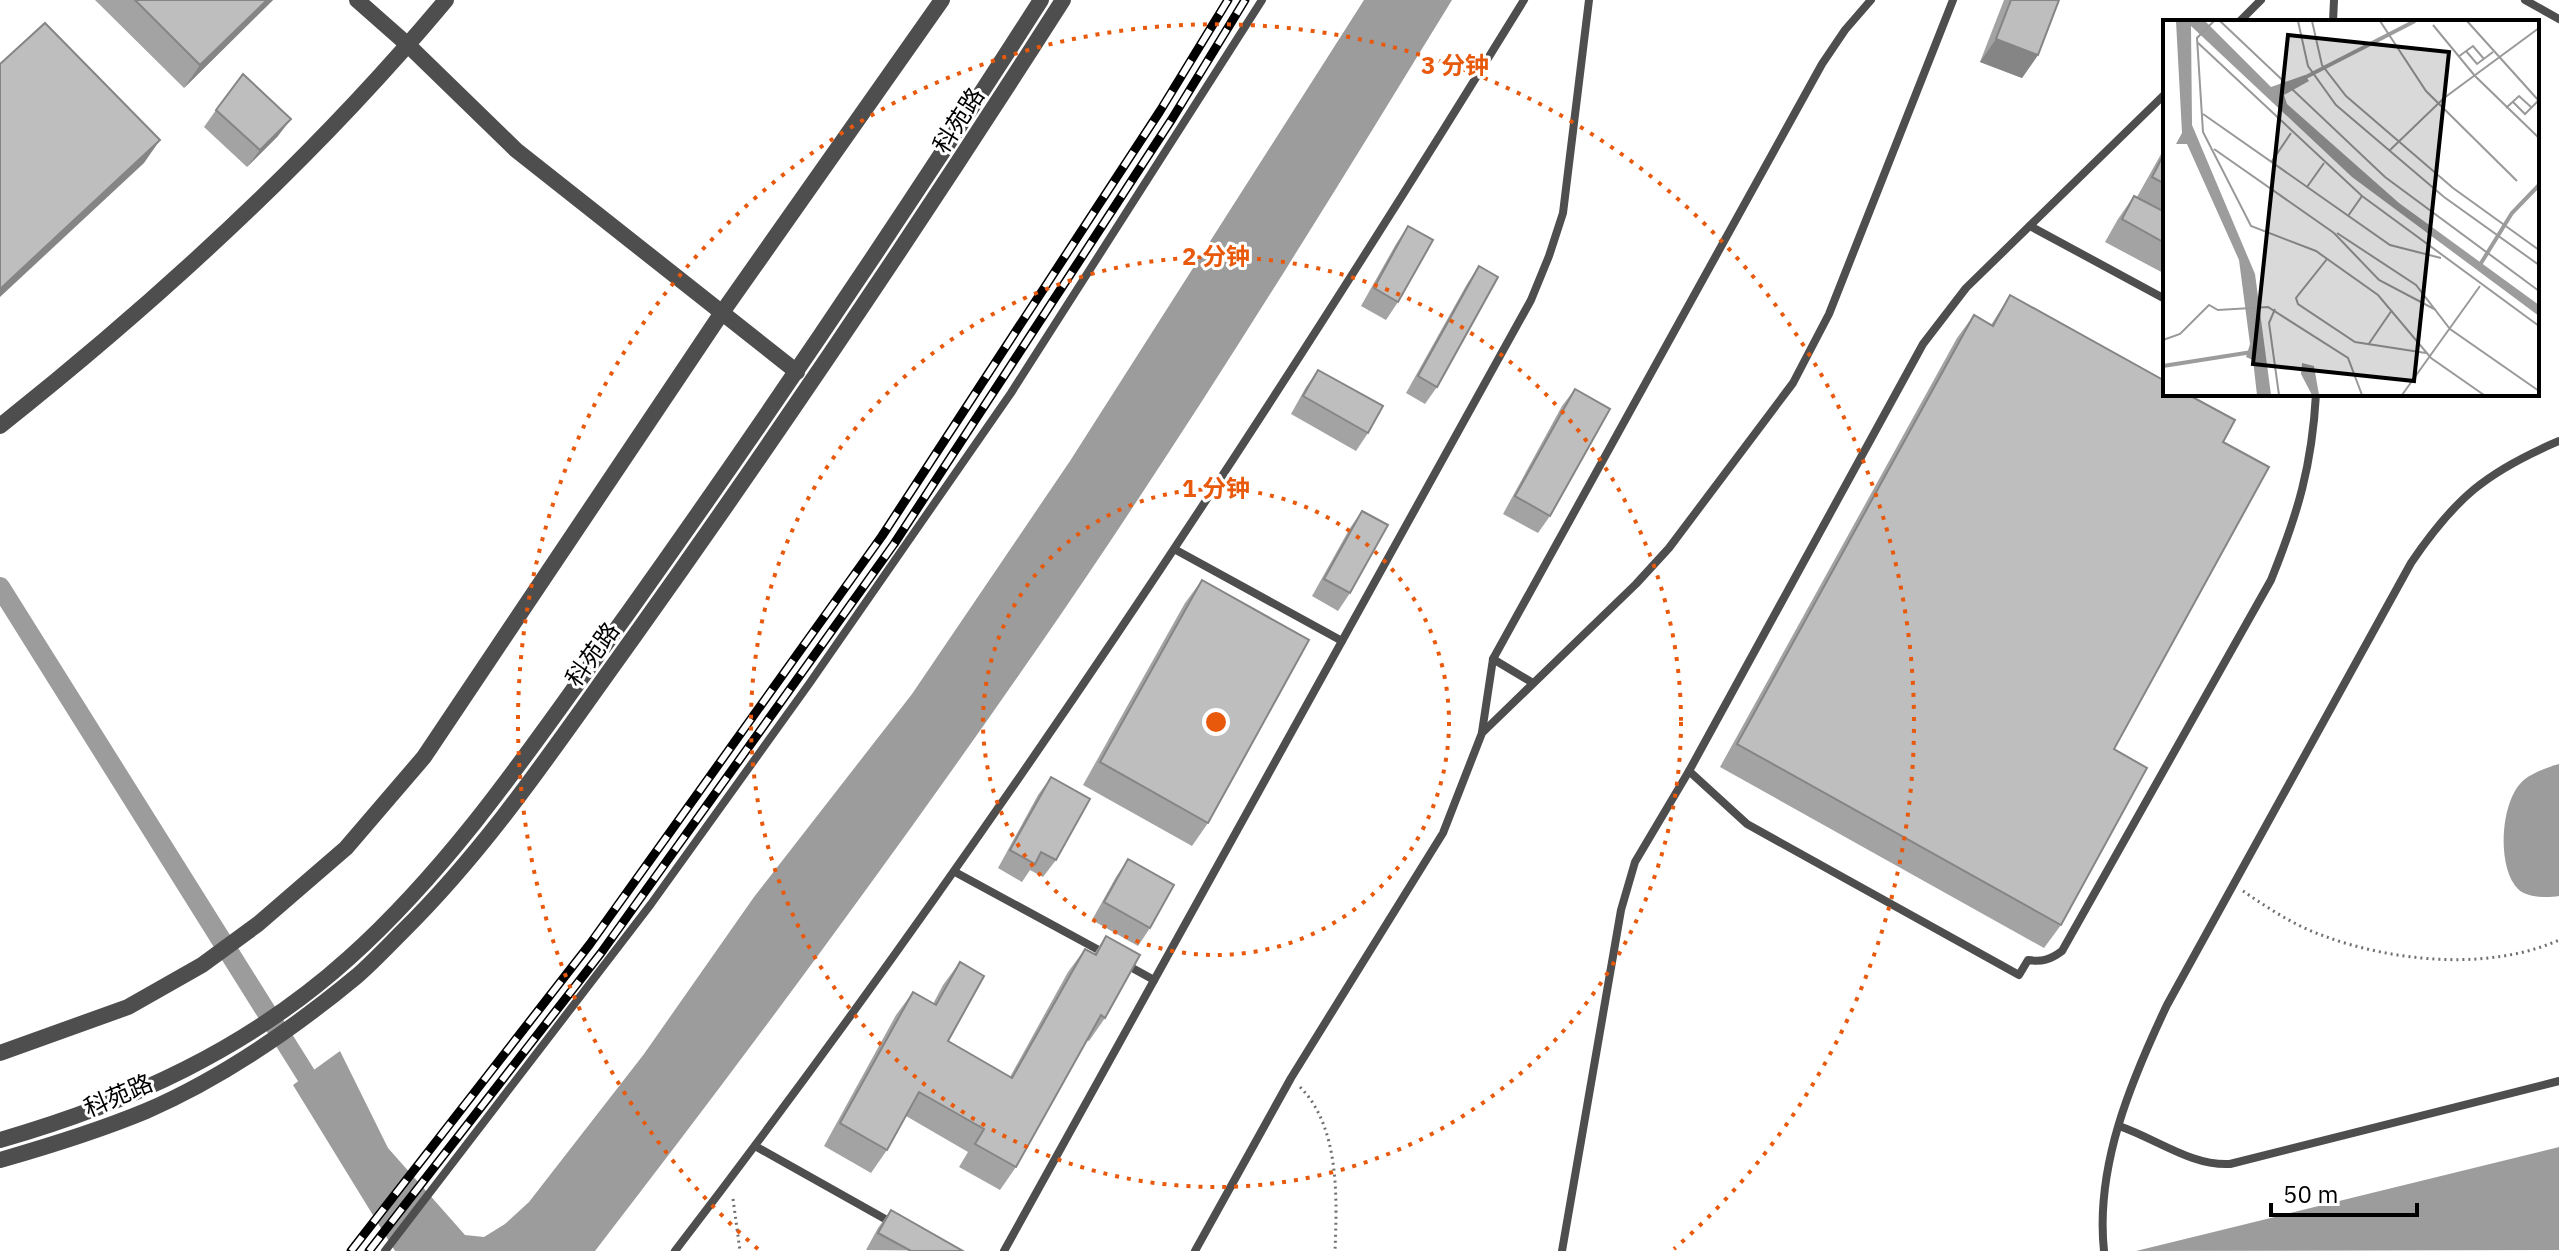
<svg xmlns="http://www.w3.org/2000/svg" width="2559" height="1251" font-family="'IBM Plex Sans','Noto Sans SC',sans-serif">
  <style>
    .water { fill: #9c9c9c }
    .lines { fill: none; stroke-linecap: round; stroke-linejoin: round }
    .canal { stroke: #9c9c9c; stroke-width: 20 }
    .path { stroke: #707070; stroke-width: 3; stroke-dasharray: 2 4; stroke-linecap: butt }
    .service { stroke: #4e4e4e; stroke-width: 8 }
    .minor { stroke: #4e4e4e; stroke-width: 16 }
    .tertiary { stroke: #4e4e4e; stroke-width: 16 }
    .rail-casing { stroke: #000; stroke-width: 9 }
    .rail { stroke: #fff; stroke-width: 6; stroke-dasharray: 18; stroke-linecap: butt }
    .wall { fill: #a3a3a3 }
    .shaded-wall { fill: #858585 }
    .building { fill: #bebebe; stroke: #858585; stroke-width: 2 }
    .ring { fill: none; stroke: #e8590c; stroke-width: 4; stroke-dasharray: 4 8 }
    .labels { text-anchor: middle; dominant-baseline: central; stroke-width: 6; stroke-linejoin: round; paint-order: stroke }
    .street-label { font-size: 24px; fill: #000; stroke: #fff }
    .inset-river { fill: none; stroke: #9c9c9c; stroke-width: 4 }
    .inset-road { fill: none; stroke: #999; stroke-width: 2 }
    .view { fill: #000; fill-opacity: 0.15; stroke: #000; stroke-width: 4 }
    .inset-edge { fill: none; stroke: #000; stroke-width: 4 }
    .centre { fill: #e8590c; stroke: #fff; stroke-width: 4 }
    .ring-label { font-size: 24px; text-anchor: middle; font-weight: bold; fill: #e8590c; stroke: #fff; stroke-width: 6; stroke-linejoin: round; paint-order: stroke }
  </style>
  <rect width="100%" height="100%" fill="#fff"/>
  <!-- water -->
  <g class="water">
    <path d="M 1364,0 L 1452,0 C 1318,219 1183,438 1037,649 C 895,854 747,1054 595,1251 L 395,1251 L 293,1085 L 340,1051 L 388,1148 L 465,1235 L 484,1237 L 505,1224 L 529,1202 L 644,1054 L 754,897 L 912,694 L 1070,461 Z"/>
    <path d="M 2559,764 L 2559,896 C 2547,898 2527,898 2518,889 C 2496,867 2500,798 2525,779 C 2535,772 2548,767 2559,764 Z"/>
    <path d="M 2559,1147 L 2559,1250 L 2136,1251 Z"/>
  </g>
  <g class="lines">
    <!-- canal -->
    <path class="canal" d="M 0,587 L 321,1099"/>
    <!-- path -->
    <g class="path">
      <path d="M 2243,891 C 2268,908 2295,926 2324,936 C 2394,962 2490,971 2559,940"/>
      <path d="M 1300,1087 C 1340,1127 1337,1199 1335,1251"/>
      <path d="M 733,1199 L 740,1251"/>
    </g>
    <!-- service -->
    <g class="service">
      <path d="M 2525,0 L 2559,19"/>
      <path d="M 2239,22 L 2261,0"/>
      <path d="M 2333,22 L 2334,0"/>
      <path d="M 2030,226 L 2165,299"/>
      <path d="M 1176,550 L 1342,641"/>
      <path d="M 1493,659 L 1533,683"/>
      <path d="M 1482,732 L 1493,659 L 1822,64 L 1845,30 L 1871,0"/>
      <path d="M 1689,771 L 1747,824 L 2019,975 L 2028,960 C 2042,962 2050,960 2062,951 L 2271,580 C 2298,513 2312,466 2316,394"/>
      <path d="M 955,872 L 1106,954"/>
      <path d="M 1125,964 L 1154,980"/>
      <path d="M 2119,1126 C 2157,1139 2191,1166 2230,1164 L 2559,1081"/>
      <path d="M 755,1146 L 894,1224"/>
      <path d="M 385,1251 L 651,904 L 809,684 L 1011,393 L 1262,0"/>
      <path d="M 675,1251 C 982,851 1259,430 1524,0"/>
      <path d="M 1004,1251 L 1531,300 L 1549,256 L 1563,213 L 1589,0"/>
      <path d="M 1195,1251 L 1291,1078 L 1443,833 L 1482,733 L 1636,584 L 1669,548 L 1793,383 L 1829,314 L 1953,0"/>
      <path d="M 1562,1251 L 1621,910 L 1635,862 L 1689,771 L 1923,344 L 1966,288 L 2165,94"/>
      <path d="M 2104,1251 C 2095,1166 2131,1081 2167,1005 L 2411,563 C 2455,498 2486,472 2559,441"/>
    </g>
    <!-- minor -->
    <g class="minor">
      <path d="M 357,0 L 408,45 L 516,150 L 797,372"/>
      <path d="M 0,426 C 161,298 314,158 446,0"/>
      <path d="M 0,1053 L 128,1007 L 202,965 L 258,924 L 346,848 L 424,757 L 721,314 L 942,0"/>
    </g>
    <!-- tertiary -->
    <g class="tertiary">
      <path d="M 0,1140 C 129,1103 248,1049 349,958 C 460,858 541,733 628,613 C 771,412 908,208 1041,0"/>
      <path d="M 0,1160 C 49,1146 98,1131 146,1111 C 222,1078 293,1029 357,976 C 373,962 388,946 403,931 C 492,843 560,739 633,638 C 782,429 925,216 1063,0"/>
    </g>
    <defs>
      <g id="rail">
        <path d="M 351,1251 L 590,944 L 882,536 L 1160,111 L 1228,0"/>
        <path d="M 369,1251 L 601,953 L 894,544 L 1172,119 L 1245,0"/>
      </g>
    </defs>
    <!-- rail casing -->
    <use href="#rail" class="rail-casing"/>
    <!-- rail -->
    <use href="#rail" class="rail"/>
  </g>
  <!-- wall -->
  <g class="wall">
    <path d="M 95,0 L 273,0 L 184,88 Z"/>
    <path d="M 2004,0 L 2059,0 L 2038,55 L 2022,78 L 1980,62 Z"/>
    <path d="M 216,110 L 278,136 L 247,167 L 204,127 Z"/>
    <path d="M 2165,147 L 2165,274 L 2105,242 L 2118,219 L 2134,196 L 2137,197 Z"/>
    <path d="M 1408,226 L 1398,302 L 1386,320 L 1361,306 L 1396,244 Z"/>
    <path d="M 1479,266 L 1437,387 L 1425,404 L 1406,393 L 1467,284 Z"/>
    <path d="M 2010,295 L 2223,442 L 2114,749 L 2061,925 L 2044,948 L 1720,767 L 1957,338 L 1974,315 L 1991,325 Z"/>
    <path d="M 1318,370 L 1368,433 L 1356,451 L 1291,414 L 1306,387 Z"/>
    <path d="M 1575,389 L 1550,516 L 1538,533 L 1503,514 L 1562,406 Z"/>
    <path d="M 1362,511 L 1350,593 L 1338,611 L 1312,596 L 1350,528 Z"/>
    <path d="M 1202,580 L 1208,823 L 1192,846 L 1083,785 L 1185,603 Z"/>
    <path d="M 1051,777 L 1056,860 L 1043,877 L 1030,870 L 1022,882 L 998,868 L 1038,795 Z"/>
    <path d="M 1128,859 L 1150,928 L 1138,946 L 1092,920 L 1116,877 Z"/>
    <path d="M 1106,936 L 1105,1018 L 1089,1041 L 1087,1040 L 1016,1167 L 1000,1190 L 959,1167 L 968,1152 L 906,1116 L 887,1150 L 871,1173 L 824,1146 L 896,1015 L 913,992 L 933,1004 L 943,985 L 960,962 L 948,1041 L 1010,1077 L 1068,972 L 1085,949 L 1094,954 Z"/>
    <path d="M 891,1210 L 963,1251 L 866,1250 L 878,1228 Z"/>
  </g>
  <!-- shaded-wall -->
  <g class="shaded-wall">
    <path d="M 267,0 L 273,0 L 184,88 L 200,65 Z"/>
    <path d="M 1996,39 L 2038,55 L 2022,78 L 1980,62 Z"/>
    <path d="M 291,119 L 278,136 L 247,167 L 260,150 Z"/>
    <path d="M 160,140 L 144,163 L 0,297 L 0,289 Z"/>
  </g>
  <!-- building -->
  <g class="building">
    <path d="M 135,0 L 267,0 L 200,65 Z"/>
    <path d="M 2011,0 L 2059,0 L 2038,55 L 1996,39 Z"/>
    <path d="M 45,23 L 160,140 L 0,289 L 0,64 Z"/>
    <path d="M 243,74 L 291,119 L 260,150 L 216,110 Z"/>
    <path d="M 2165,152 L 2165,184 L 2152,177 Z"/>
    <path d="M 2134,196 L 2165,212 L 2165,243 L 2122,219 Z"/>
    <path d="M 1408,226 L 1433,240 L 1398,302 L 1374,288 Z"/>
    <path d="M 1479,266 L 1498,277 L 1437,387 L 1418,376 Z"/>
    <path d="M 2010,295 L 2165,381 L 2165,394 L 2187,394 L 2235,420 L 2223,442 L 2269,467 L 2114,749 L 2147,768 L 2061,925 L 1737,744 L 1974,315 L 1993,326 Z"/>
    <path d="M 1318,370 L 1383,406 L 1368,433 L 1303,396 Z"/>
    <path d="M 1575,389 L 1610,409 L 1550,516 L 1515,496 Z"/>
    <path d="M 1362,511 L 1388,525 L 1350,593 L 1324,579 Z"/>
    <path d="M 1202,580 L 1309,640 L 1208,823 L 1100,762 Z"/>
    <path d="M 1051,777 L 1090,799 L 1056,860 L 1041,852 L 1035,864 L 1010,850 Z"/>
    <path d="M 1128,859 L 1174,885 L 1150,928 L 1104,902 Z"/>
    <path d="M 1106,936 L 1140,955 L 1105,1018 L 1101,1015 L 1016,1167 L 975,1144 L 984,1129 L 919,1092 L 887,1150 L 840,1123 L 913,992 L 936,1005 L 960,962 L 984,976 L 948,1041 L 1012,1078 L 1085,949 L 1096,955 Z"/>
    <path d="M 891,1210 L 963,1251 L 911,1251 L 878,1233 Z"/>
  </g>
  <!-- distance rings -->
  <g class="ring">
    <circle cx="1216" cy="722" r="233"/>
    <circle cx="1216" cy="722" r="465"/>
    <path d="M758 1249A698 698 0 1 1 1674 1249"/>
  </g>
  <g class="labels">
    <!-- street labels -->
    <g class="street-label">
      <text transform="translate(958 120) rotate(-57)">科苑路</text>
      <text transform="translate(592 654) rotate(-54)">科苑路</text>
      <text transform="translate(118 1095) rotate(-23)">科苑路</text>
    </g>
  </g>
  <!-- overview -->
  <g transform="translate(2163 20)">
    <rect width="376" height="376" fill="#fff"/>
    <path d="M 13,1 L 42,1 L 108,67 L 142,55 L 146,61 L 121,75 L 124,84 L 236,183 L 376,285 L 376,296 L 189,157 L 28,6 L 29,105 L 92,254 L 108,375 L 94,375 L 90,340 L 83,337 L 87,324 L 76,240 L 24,124 L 13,124 L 19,113 ZM 139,343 L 151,346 L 156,375 L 149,375 L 138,354 Z" fill="#9c9c9c"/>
    <path class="inset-river" d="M 141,58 L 252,1M 315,248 L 349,193 L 376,165M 0,346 L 89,332"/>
    <path class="inset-road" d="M 51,1 L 34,18 L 40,112 L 88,206 L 153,231 L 215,275 L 268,338 L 321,375M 57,1 L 222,157 L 376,271M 135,1 L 145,46 L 173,85 L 281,177 L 376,245M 149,1 L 159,45 L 183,76 L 290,168 L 376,230M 217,1 L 263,71 L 354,161M 304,1 L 376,81M 270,5 L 312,56 L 376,118M 34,22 L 199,176 L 376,306M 303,31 L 314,44 L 330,32M 295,37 L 310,26 L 321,39M 350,82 L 362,94 L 375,81M 343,88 L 356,76 L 368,87M 40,94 L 227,225 L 278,238M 51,129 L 171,213 L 216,260 L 273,290M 226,131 L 281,78 L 376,8M 109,141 L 128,113M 144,167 L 161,143M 185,196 L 199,176M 174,213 L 253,265 L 287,309 L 376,371M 164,239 L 133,278 L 135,284 L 192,322 L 263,333M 112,289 L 106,303 L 116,375M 0,320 L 17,314 L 46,285 L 55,290 L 105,287 L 185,338 L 199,375M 205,325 L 229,290M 239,375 L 317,266"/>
    <path class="view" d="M 125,15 L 286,32 L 251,361 L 90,344 Z"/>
    <rect width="376" height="376" class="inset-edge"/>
  </g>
  <circle cx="1216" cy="722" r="12" class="centre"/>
  <g class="ring-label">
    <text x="1455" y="74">3 分钟</text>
    <text x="1216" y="265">2 分钟</text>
    <text x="1216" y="497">1 分钟</text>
  </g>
  <!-- scale -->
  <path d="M2271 1203v12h146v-12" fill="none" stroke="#000000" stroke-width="4"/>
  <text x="2283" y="1203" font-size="24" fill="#000000" stroke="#ffffff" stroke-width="6" paint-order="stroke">50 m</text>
</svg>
